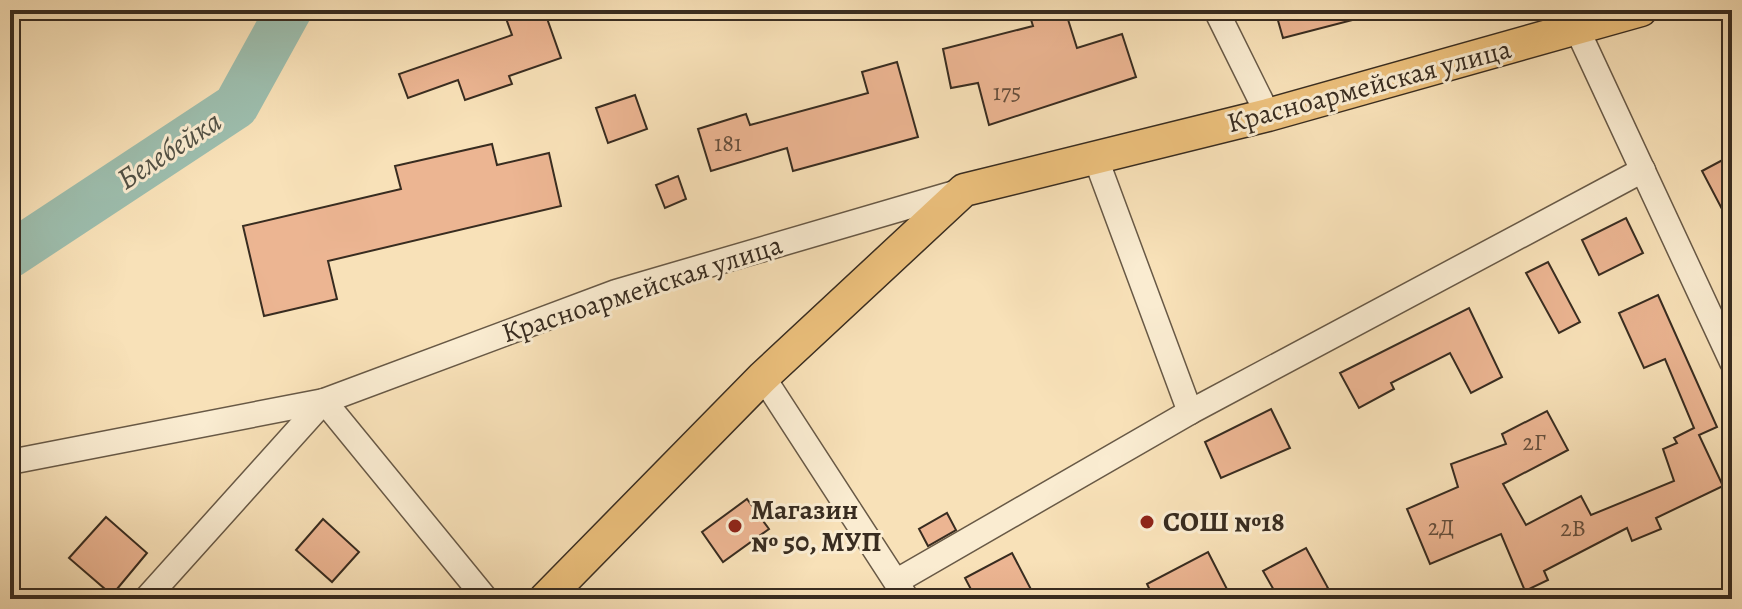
<svg xmlns="http://www.w3.org/2000/svg" width="1742" height="609" font-family="Alegreya,serif">
  <style>
    .lines { fill: none; stroke-linecap: round; stroke-linejoin: round }
    .river { stroke: #9dbeae; stroke-width: 46 }
    .building { fill: #ecb592; stroke: #382c20; stroke-width: 2 }
    .minor-casing { stroke: #685946; stroke-width: 27 }
    .major-casing { stroke: #382c20; stroke-width: 35 }
    .minor { stroke: #faecd1; stroke-width: 24 }
    .major { stroke: #ecc07c; stroke-width: 32 }
    .poi-dot { fill: #8f2418; stroke: #faecd1; stroke-width: 3 }
    .labels { text-anchor: middle; dominant-baseline: central; stroke-width: 6; stroke-linejoin: round; paint-order: stroke }
    .number-label { font-size: 24px; fill: #654e3c }
    .street-label { font-size: 28px; fill: #382c20; stroke: #faecd1 }
    .poi-label { font-size: 28px; font-weight: bold; fill: #382c20; stroke: #faecd1; text-anchor: start }
    .water-label { font-size: 30px; font-style: italic; fill: #515044; stroke: #faecd1 }
  </style>
  <rect width="100%" height="100%" fill="#f8e1b8"/>
  <filter id="stains"><feTurbulence type="fractalNoise" baseFrequency=".0025" numOctaves="4"/><feColorMatrix values="0 0 0 0 .2 0 0 0 0 .09 0 0 0 0 .02 0 0 0 .5 -.17"/></filter>
  <radialGradient id="worn" r=".72"><stop offset=".6" stop-color="#630" stop-opacity="0"/><stop offset="1" stop-color="#630" stop-opacity=".3"/></radialGradient>
  <g class="lines">
    <!-- river -->
    <path class="river" d="M 10,255 L 236,106 L 289,10"/>
  </g>
  <!-- building -->
  <g class="building">
    <path d="M 503,10 L 544,10 L 561,58 L 509,76 L 512,84 L 465,100 L 458,80 L 408,98 L 399,74 L 512,35 Z"/>
    <path d="M 1028,10 L 1065,10 L 1077,48 L 1122,34 L 1136,77 L 989,125 L 978,83 L 951,88 L 943,49 L 1033,26 Z"/>
    <path d="M 1275,10 L 1363,10 L 1364,17 L 1283,38 Z"/>
    <path d="M 897,62 L 918,137 L 793,171 L 787,148 L 711,171 L 698,129 L 746,114 L 750,125 L 868,93 L 862,72 Z"/>
    <path d="M 635,95 L 647,129 L 608,143 L 596,108 Z"/>
    <path d="M 492,144 L 497,165 L 549,153 L 561,206 L 328,261 L 337,299 L 264,316 L 243,226 L 401,189 L 395,166 Z"/>
    <path d="M 1732,155 L 1732,228 L 1702,171 Z"/>
    <path d="M 678,176 L 686,199 L 665,208 L 656,185 Z"/>
    <path d="M 1626,218 L 1643,253 L 1599,275 L 1582,240 Z"/>
    <path d="M 1548,262 L 1580,322 L 1559,333 L 1526,273 Z"/>
    <path d="M 1658,295 L 1717,427 L 1699,435 L 1723,486 L 1656,518 L 1661,529 L 1632,541 L 1627,528 L 1544,571 L 1548,580 L 1525,591 L 1501,534 L 1430,564 L 1407,509 L 1458,487 L 1451,464 L 1506,444 L 1502,434 L 1547,411 L 1568,450 L 1503,484 L 1526,525 L 1581,496 L 1591,515 L 1674,481 L 1663,449 L 1677,443 L 1674,438 L 1694,428 L 1665,359 L 1644,368 L 1619,313 Z"/>
    <path d="M 1469,308 L 1502,377 L 1471,393 L 1450,353 L 1391,383 L 1394,389 L 1359,408 L 1340,373 Z"/>
    <path d="M 1271,409 L 1290,448 L 1221,478 L 1205,442 Z"/>
    <path d="M 747,499 L 769,529 L 723,562 L 702,532 Z"/>
    <path d="M 947,513 L 956,530 L 928,546 L 919,529 Z"/>
    <path d="M 106,517 L 147,553 L 112,595 L 69,558 Z"/>
    <path d="M 323,519 L 359,552 L 332,582 L 296,550 Z"/>
    <path d="M 1306,548 L 1328,588 L 1308,599 L 1279,599 L 1263,571 Z"/>
    <path d="M 1208,552 L 1232,599 L 1154,599 L 1147,584 Z"/>
    <path d="M 1012,553 L 1036,599 L 976,599 L 965,578 Z"/>
  </g>
  <g class="lines">
    <defs>
      <g id="minor">
        <path d="M 1216,10 L 1268,115"/>
        <path d="M 1577,29 L 1732,362"/>
        <path d="M 1096,159 L 1190,412 L 1643,170"/>
        <path d="M 763,377 L 907,599"/>
        <path d="M 10,462 L 324,401 L 616,292 L 958,192"/>
        <path d="M 897,581 L 1190,412"/>
        <path d="M 146,599 L 324,401 L 486,599"/>
      </g>
      <path id="major" d="M 545,599 L 763,377 L 964,190 L 1268,115 L 1641,10"/>
    </defs>
    <!-- minor casing -->
    <use href="#minor" class="minor-casing"/>
    <!-- major casing -->
    <use href="#major" class="major-casing"/>
    <!-- minor -->
    <use href="#minor" class="minor"/>
    <!-- major -->
    <use href="#major" class="major"/>
  </g>
  <!-- markers -->
  <g class="poi-dot">
    <circle cx="1147" cy="522" r="8"/>
    <circle cx="735" cy="526" r="8"/>
  </g>
  <g class="labels">
    <!-- number labels -->
    <g class="number-label">
      <text x="1007" y="92">175</text>
      <text x="728" y="143">181</text>
      <text x="1534" y="442">2Г</text>
      <text x="1441" y="527">2Д</text>
      <text x="1573" y="528">2В</text>
    </g>
    <!-- street labels -->
    <g class="street-label">
      <text transform="translate(1369 86) rotate(-15)">Красноармейская улица</text>
      <text transform="translate(642 289) rotate(-18)">Красноармейская улица</text>
    </g>
    <!-- poi labels -->
    <g class="poi-label">
      <text x="751" y="510">Магазин<tspan x="751" dy="32">№ 50, МУП</tspan></text>
      <text x="1163" y="522">СОШ №18</text>
    </g>
    <!-- water labels -->
    <g class="water-label">
      <text transform="translate(169 150) rotate(-33)">Белебейка</text>
    </g>
  </g>
  <!-- margin -->
  <rect width="1742" height="609" fill="none" stroke="#f8e1b8" stroke-width="40"/>
  <rect x="12" y="12" width="1718" height="585" fill="none" stroke="#382c20" stroke-width="4"/>
  <rect x="20" y="20" width="1702" height="569" fill="none" stroke="#382c20" stroke-width="2"/>
  <rect width="100%" height="100%" filter="url(#stains)"/>
  <rect width="100%" height="100%" fill="url(#worn)"/>
</svg>
